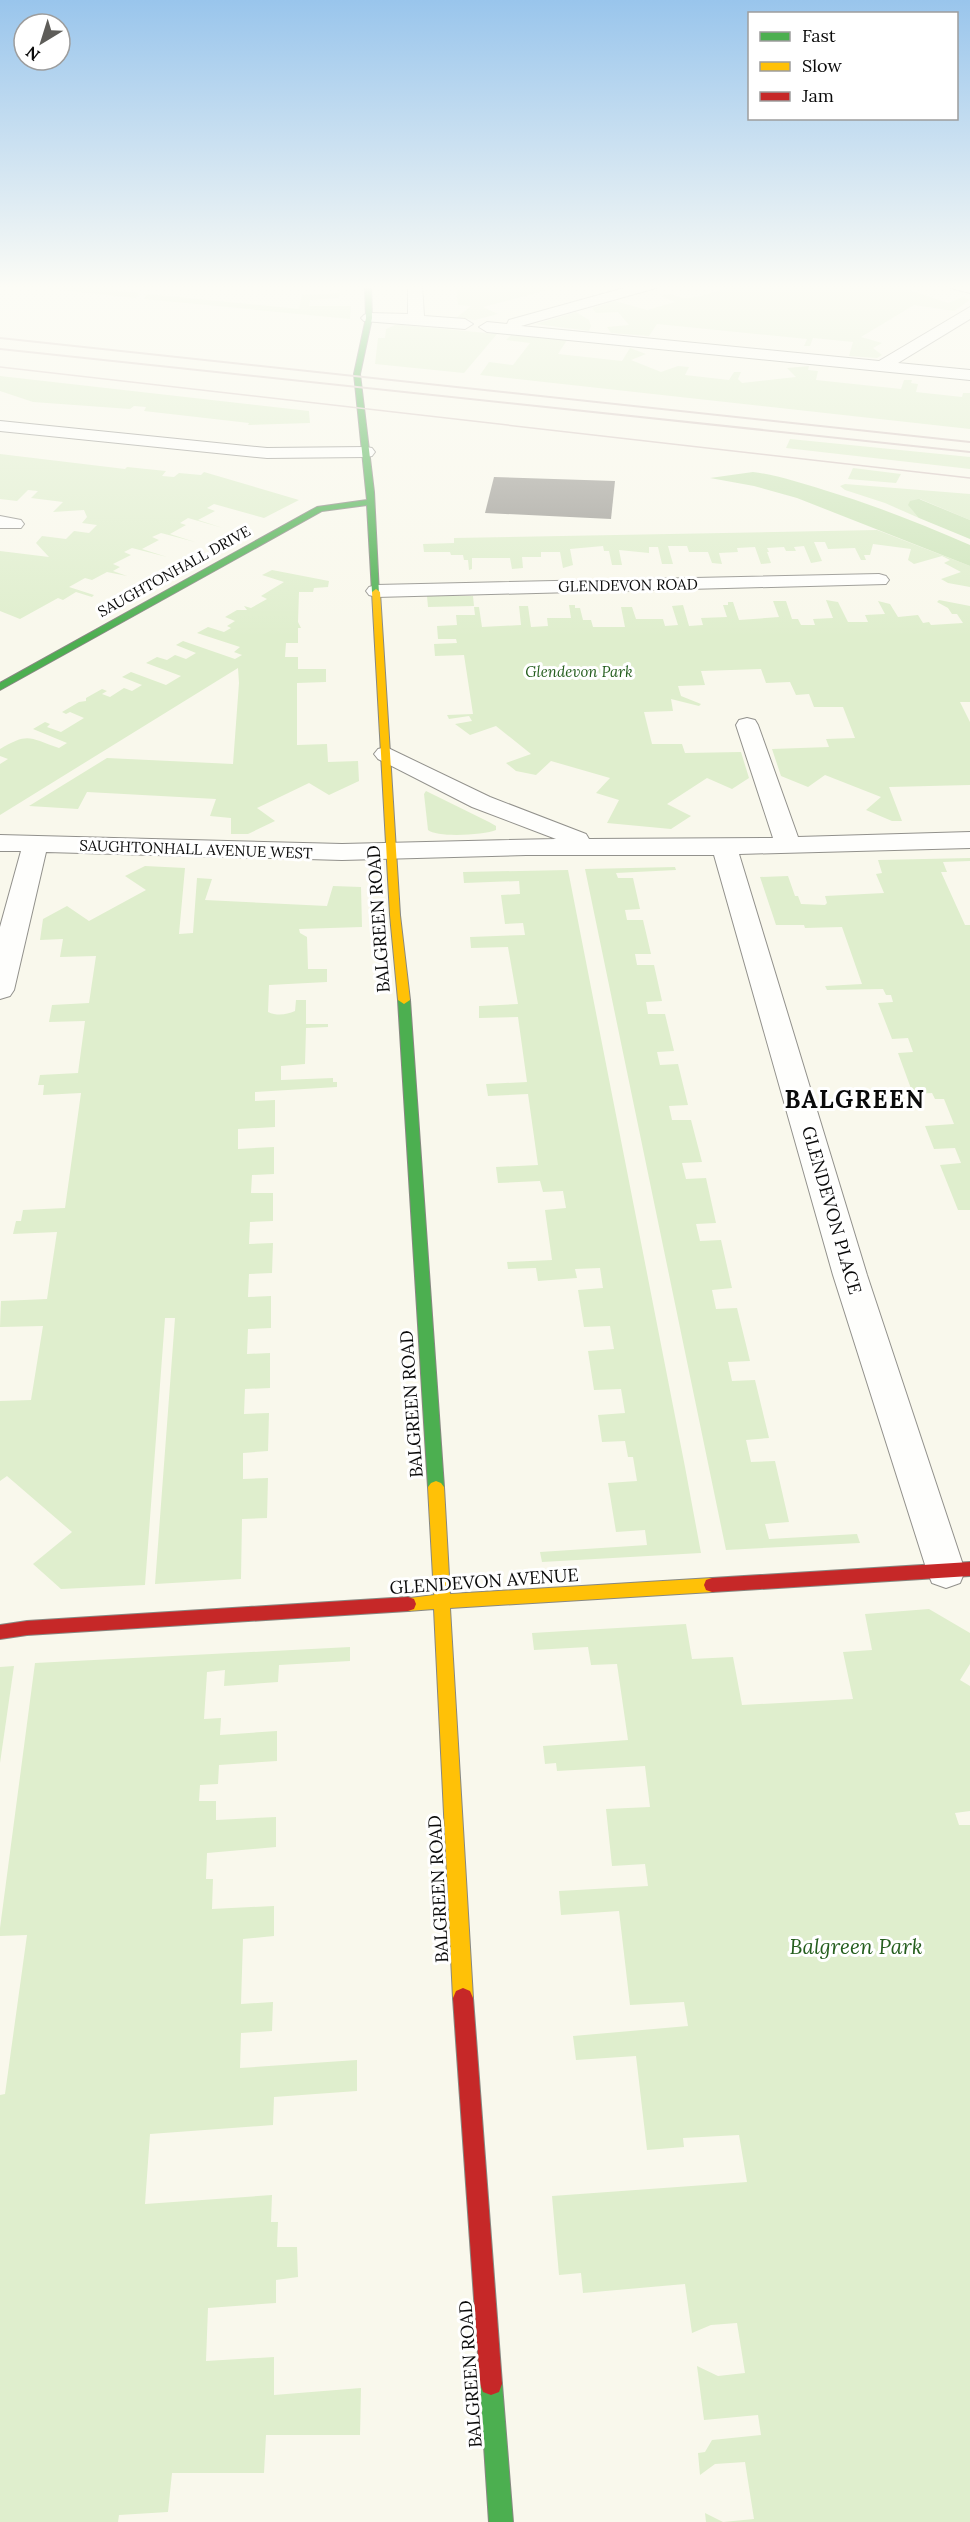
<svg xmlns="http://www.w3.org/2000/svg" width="970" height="2522" font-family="Lora,serif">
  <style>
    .green { fill: #dfeecd }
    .forest { fill: #cee5bb }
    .building { fill: #9b9993 }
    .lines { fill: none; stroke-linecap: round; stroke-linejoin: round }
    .street-casing { stroke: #92918c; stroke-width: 2 }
    .fast-casing { stroke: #888882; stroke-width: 2 }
    .slow-casing { stroke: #888882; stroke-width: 2 }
    .jam-casing { stroke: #888882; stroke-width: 2 }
    .street { fill: #fefefc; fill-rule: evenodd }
    .fast { fill: #4caf50; fill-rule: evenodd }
    .slow { fill: #ffc107; fill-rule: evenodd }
    .jam { fill: #c62828; fill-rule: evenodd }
    .tram { stroke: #d5c5c2; stroke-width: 1.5 }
    .rail { stroke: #d5c5c2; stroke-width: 2 }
    .labels { text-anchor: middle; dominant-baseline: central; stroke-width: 6; stroke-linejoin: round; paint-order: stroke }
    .far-street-label { font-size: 15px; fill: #0a0a0a; stroke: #fff }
    .far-park-label { font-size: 15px; font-style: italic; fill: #255e1e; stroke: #fff }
    .street-label { font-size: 18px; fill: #0a0a0a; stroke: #fff }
    .near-park-label { font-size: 21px; font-style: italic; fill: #255e1e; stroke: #fff }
    .district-label { font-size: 24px; font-weight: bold; letter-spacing: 1.5px; fill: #0a0a0a; stroke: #fff }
  </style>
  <rect width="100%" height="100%" fill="#f9f8ec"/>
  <!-- green -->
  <g class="green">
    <path d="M 12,285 L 118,285 L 112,290 L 139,293 L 136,298 Z"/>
    <path d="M 456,285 L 567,285 L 483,307 L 498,314 L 475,320 L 456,318 L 471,306 L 458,305 Z"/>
    <path d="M 735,285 L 895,285 L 948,303 L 963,297 L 970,300 L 954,311 L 914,305 L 861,337 L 882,343 L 873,348 L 882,355 L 877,358 L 849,356 L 853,342 L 813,338 L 810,346 L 804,346 L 807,339 L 657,324 L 649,336 L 611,333 L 607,327 L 629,325 L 618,312 L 596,313 L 592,308 L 615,301 L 647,310 L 675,302 L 661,296 C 677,291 674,299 687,298 C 702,298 720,289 735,285 Z"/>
    <path d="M 340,293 L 339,298 L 310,300 L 309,306 L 351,306 L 350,319 L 144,299 L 147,294 L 299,309 L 302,295 Z"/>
    <path d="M 576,312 L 589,320 L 591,326 L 589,331 L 536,324 Z"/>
    <path d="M 395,325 L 403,325 L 497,334 L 464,373 L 375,364 L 378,338 L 385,338 L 386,329 Z"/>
    <path d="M 511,335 L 567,340 L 558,354 L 622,361 L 630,348 L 646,354 L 631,360 L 661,372 L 678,366 L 689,367 L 685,375 L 729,380 L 734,372 L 741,372 L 738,379 L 742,383 L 796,377 L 787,368 L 809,366 L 808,370 L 818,371 L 816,380 L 901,389 L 904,380 L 912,380 L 911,383 L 918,384 L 916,392 L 962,397 L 963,393 L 970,393 L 970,429 L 480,375 L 489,362 L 513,365 L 530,343 L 506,340 Z"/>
    <path d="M 0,376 L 309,411 L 310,423 L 248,425 L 249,423 L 144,411 L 146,407 L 134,406 L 130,409 L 33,402 L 0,391 Z"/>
    <path d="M 790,439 L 970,457 L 970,469 L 786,448 Z"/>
    <path d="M 0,454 L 125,469 L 127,467 L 166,471 L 162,476 L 174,477 L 179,473 L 201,475 L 204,472 L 299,500 L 264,518 L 214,504 L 207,508 L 215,511 L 198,520 L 223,528 L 188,518 L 180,523 L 186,525 L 170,534 L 195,542 L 161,533 L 152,537 L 159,540 L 142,549 L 167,557 L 132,548 L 124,552 L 131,555 L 113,564 L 120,567 L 113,571 L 127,576 L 107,572 L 92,580 L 85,578 L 69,587 L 94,595 L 92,597 L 76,592 L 63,600 L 58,598 L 20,619 L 0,611 L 0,551 L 49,557 L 36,543 L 42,536 L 66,539 L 74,531 L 89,533 L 97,525 L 82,523 L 87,517 L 84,510 L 53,512 L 63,502 L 31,498 L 38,491 L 28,490 L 17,501 L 0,499 Z"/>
    <path d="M 853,468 L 901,474 L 896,483 L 848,479 Z"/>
    <path d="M 845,484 L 970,494 L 970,520 L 920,499 L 919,518 L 885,503 L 845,490 L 840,486 Z"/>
    <path d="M 877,530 L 970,566 L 970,587 L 948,583 L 941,579 L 961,572 L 944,563 L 950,560 L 942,556 L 914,564 L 908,560 L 911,549 L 873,544 L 870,555 L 864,555 L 866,560 L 861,560 L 855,548 L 828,549 L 825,542 L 814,542 L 822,561 L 811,563 L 804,546 L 794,547 L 796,551 L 786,551 L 784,547 L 767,548 L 769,552 L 767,552 L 771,563 L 761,564 L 755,547 L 737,548 L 738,552 L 719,553 L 722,564 L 712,563 L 708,552 L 689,552 L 687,546 L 668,546 L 673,564 L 662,564 L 658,547 L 649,547 L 649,553 L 619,550 L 622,565 L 612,565 L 609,551 L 604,551 L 603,546 L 570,549 L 573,565 L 563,568 L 560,552 L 541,552 L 541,557 L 522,557 L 523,568 L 512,569 L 510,558 L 472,558 L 472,569 L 469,570 L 468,560 L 464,560 L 463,555 L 451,555 L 450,552 L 424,552 L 423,544 L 454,543 L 454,538 Z"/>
    <path d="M 272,570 L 329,581 L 328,587 L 314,588 L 313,592 L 299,592 L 298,622 L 301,628 L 298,628 L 298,643 L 286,643 L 285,657 L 298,657 L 298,669 L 326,669 L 326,682 L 297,683 L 297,745 L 327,744 L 328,762 L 358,761 L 359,781 L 329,795 L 309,783 L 257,808 L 275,821 L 248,834 L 231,834 L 231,818 L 210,816 L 216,799 L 87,792 L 78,809 L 29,806 L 107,758 L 233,764 L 239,683 L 238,668 L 0,815 L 0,764 L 8,759 L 0,756 L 0,749 C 29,732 29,738 59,748 L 67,743 L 33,729 L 45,722 L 50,724 L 47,727 L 61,732 L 84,718 L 70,712 L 66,714 L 62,712 L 79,702 L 86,701 L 86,698 L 102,689 L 107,691 L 102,694 L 110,697 L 124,688 L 132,691 L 142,685 L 122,677 L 131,672 L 166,685 L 181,676 L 146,663 L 157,657 L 167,660 L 175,655 L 186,659 L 196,653 L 176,645 L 183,641 L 235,659 L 242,655 L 234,652 L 240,647 L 197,633 L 208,627 L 224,632 L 231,628 L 227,626 L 235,621 L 225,617 L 237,610 L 247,610 L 244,606 L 251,608 L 267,599 L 261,596 L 284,582 L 262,575 Z"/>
    <path d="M 427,596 L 473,596 L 474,606 L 428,607 Z"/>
    <path d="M 826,600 L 838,602 L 848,622 L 868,622 L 865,615 L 885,614 L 878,601 L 890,604 L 898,617 L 918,615 L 923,623 L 929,622 L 931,625 L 963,623 L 957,614 L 952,614 L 948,608 L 937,602 L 939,600 L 970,606 L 970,702 L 960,702 L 970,722 L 970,785 L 889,787 L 902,821 L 892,821 L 866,810 L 881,797 L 825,775 L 808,787 L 781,776 L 772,749 L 829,747 L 826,739 L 855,738 L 843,707 L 814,707 L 809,694 L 796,695 L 790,682 L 766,683 L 761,669 L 701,671 L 705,685 L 678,686 L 681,696 L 701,704 L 699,706 L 671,699 L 673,711 L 644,712 L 652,744 L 682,744 L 685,753 L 741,752 L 749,778 L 732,789 L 707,778 L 667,804 L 691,816 L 671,829 L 607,823 L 619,800 L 596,793 L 610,778 L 551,761 L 536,775 L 516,771 L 506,763 L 531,754 L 496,726 L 470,735 L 455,724 L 472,721 L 469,716 L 449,719 L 447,715 L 473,714 L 464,655 L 435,656 L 434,644 L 457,643 L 456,639 L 438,639 L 437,626 L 457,625 L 456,615 L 475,615 L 474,607 L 479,607 L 482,627 L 521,625 L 519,606 L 528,606 L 531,627 L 548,626 L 547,618 L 571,618 L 569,605 L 575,605 L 575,608 L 580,608 L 583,620 L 591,620 L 593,627 L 625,627 L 621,607 L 632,607 L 636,619 L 663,619 L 665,626 L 678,625 L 672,606 L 683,605 L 689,626 L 703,625 L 701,618 L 727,617 L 723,605 L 728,605 L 728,602 L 733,602 L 739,620 L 779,617 L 773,601 L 786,601 L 792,619 L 798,619 L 801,625 L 815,625 L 813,619 L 833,618 Z"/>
    <path d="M 426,791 L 489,822 L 496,826 L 496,830 C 485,835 437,838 428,830 L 424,794 Z"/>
    <path d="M 970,858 L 970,861 L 943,862 L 947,872 L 941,872 L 965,925 L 970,925 L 970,1210 L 958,1210 L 940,1165 L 961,1163 L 955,1148 L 934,1149 L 925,1126 L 954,1124 L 944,1099 L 935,1099 L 932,1093 L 913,1094 L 898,1053 L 913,1052 L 908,1038 L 892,1039 L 878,1003 L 893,1002 L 891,995 L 886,995 L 883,989 L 827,990 L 825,986 L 862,984 L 842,927 L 805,928 L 804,925 L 776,925 L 760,877 L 788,876 L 795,896 L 798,896 L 801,904 L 825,905 L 827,903 L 825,896 L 884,893 L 876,874 L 882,873 L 878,860 Z"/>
    <path d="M 145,866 L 185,868 L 179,934 L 193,933 L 197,878 L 212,879 L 205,900 L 327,906 L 333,886 L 361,887 L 362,927 L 299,929 L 300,933 L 307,937 L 308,969 L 327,969 L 327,982 L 269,985 L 268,1012 C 277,1016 286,1015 295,1011 L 296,1000 L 306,1000 L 306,1024 L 328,1024 L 328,1027 L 306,1028 L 305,1064 L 281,1066 L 281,1080 L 333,1078 L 333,1082 L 337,1082 L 337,1087 L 255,1092 L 255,1101 L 275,1100 L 275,1127 L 238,1129 L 238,1149 L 274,1147 L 274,1174 L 252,1175 L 251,1193 L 273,1193 L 273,1221 L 250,1222 L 249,1244 L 273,1243 L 272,1273 L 249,1274 L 248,1297 L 271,1296 L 271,1328 L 248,1329 L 247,1354 L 270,1353 L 270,1388 L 245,1389 L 244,1414 L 269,1413 L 268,1451 L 243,1453 L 243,1479 L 268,1478 L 267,1518 L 242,1519 L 241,1579 L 155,1584 L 175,1318 L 165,1318 L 145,1585 L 61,1589 L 33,1564 L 72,1532 L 7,1476 L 0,1481 L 0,1401 L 31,1400 L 43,1326 L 0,1327 L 1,1301 L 47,1299 L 57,1232 L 13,1234 L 16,1221 L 21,1221 L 23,1210 L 65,1208 L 81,1093 L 43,1095 L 44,1085 L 38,1085 L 40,1075 L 78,1073 L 85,1021 L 49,1022 L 52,1005 L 89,1003 L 96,956 L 60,957 L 63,939 L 40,940 L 43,919 L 67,906 L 89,921 L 146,890 L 125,876 Z"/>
    <path d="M 675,867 L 676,870 L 616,873 L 618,878 L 633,878 L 640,909 L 625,910 L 627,920 L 643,920 L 651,954 L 635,954 L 637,965 L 654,965 L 662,1001 L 646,1002 L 648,1014 L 665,1014 L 674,1051 L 657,1052 L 660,1065 L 678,1064 L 688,1105 L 669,1106 L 672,1120 L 691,1120 L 702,1162 L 682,1163 L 686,1179 L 706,1178 L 716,1223 L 696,1224 L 700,1241 L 721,1240 L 732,1288 L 712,1290 L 716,1309 L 737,1308 L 750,1361 L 728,1362 L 732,1381 L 755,1380 L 769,1438 L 746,1440 L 751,1462 L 775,1461 L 789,1522 L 765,1524 L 769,1539 L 857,1534 L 860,1543 L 726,1550 L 585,869 Z"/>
    <path d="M 568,870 L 685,1467 L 701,1553 L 542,1562 L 540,1552 L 647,1545 L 645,1530 L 616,1532 L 608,1483 L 637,1481 L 633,1457 L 628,1457 L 625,1441 L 602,1442 L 598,1415 L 625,1413 L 621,1389 L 594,1390 L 588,1351 L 614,1349 L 610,1326 L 584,1327 L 578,1290 L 603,1288 L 600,1268 L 575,1269 L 577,1278 L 538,1281 L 536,1268 L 508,1269 L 507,1262 L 552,1260 L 545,1210 L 566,1208 L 563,1191 L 543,1192 L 540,1181 L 498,1183 L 496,1167 L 538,1165 L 528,1094 L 488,1096 L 486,1084 L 527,1082 L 518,1017 L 479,1018 L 479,1006 L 518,1004 L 508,947 L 471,948 L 470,937 L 525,935 L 523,923 L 505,924 L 501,895 L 520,894 L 519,881 L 464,883 L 463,872 Z"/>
    <path d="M 929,1609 L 970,1633 L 970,1664 L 960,1680 L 970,1686 L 970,1811 L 955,1813 L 959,1825 L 970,1825 L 970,2522 L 706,2522 L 705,2513 L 723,2522 L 754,2519 L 745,2462 L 715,2464 L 700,2475 L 698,2453 L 705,2452 L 712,2440 L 761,2435 L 758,2415 L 704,2420 L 697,2366 L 718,2376 L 745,2373 L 737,2323 L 711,2325 L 692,2333 L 685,2284 L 583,2293 L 581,2273 L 559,2275 L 552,2196 L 747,2182 L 739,2135 L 683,2138 L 684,2147 L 647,2150 L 636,2056 L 576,2060 L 573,2036 L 688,2026 L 684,2002 L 630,2005 L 619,1911 L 561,1915 L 559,1891 L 648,1886 L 645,1864 L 612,1866 L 606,1809 L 650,1807 L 645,1766 L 557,1771 L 556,1763 L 545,1764 L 543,1746 L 628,1740 L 617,1664 L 591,1665 L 588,1647 L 534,1650 L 532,1633 L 686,1624 L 692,1659 L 733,1657 L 742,1705 L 853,1699 L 843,1652 L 872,1650 L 865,1614 Z"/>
    <path d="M 350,1647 L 350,1661 L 279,1665 L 278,1682 L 224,1686 L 225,1670 L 207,1672 L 204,1719 L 221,1718 L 220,1735 L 277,1731 L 277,1761 L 219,1765 L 218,1784 L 200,1785 L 199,1801 L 216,1801 L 216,1820 L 276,1817 L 276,1847 L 207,1853 L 206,1879 L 213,1879 L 212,1909 L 274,1906 L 274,1936 L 243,1939 L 241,2004 L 273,2002 L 272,2031 L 241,2033 L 240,2068 L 357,2060 L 357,2091 L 274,2097 L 273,2125 L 150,2134 L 145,2204 L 272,2195 L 271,2222 L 278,2222 L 277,2247 L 297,2247 L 298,2277 L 276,2280 L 276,2303 L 208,2308 L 206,2361 L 274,2357 L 274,2395 L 361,2388 L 360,2435 L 266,2435 L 264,2473 L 172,2473 L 168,2512 L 119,2515 L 118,2522 L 0,2522 L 0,2095 L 5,2094 L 27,1935 L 0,1936 L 0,1928 L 35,1663 Z"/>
    <path d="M 14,1666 L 0,1763 L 0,1667 Z"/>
  </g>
  <!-- forest -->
  <g class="forest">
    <path d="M 753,472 C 777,475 801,483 824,490 C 874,505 922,524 970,545 L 970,566 L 797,498 L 754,486 L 710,478 Z"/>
    <path d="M 919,499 L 970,520 L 970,539 L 919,518 L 908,505 L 910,501 Z"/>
  </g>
  <!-- building -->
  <path class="building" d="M 494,477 L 615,481 L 611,519 L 485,513 Z"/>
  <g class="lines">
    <defs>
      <g id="street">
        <path d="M 408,285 L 422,285 L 424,316 L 465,319 L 473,324 L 465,329 L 364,321 L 361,318 L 364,315 L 369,313 L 408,314 Z"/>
        <path d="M 635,285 L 658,285 L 656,288 L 521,326 L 879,361 L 970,307 L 970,319 L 898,363 L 970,370 L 970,380 L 487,332 L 479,327 L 487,322 L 507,324 L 509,320 Z"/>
        <path d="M 949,285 L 970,285 L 970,293 L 951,288 Z"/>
        <path d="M 0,421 L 267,448 L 366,447 L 372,448 L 375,452 L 372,456 L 366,457 L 267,458 L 0,431 Z"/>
        <path d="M 0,516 L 21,520 L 24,524 L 21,528 L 0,528 Z"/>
        <path d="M 879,574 L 886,576 L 889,580 L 886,584 L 376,597 L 369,595 L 366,591 L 369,587 L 376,585 Z"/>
        <path d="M 747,718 L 755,720 L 758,725 L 798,837 L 970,832 L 970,848 L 739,854 L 867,1275 L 965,1571 L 960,1583 L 946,1588 L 932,1583 L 927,1571 L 833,1275 L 714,855 L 526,855 L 342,860 L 46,852 L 14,990 L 10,996 L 0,999 L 0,927 L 21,851 L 0,851 L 0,835 L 342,844 L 556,839 L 472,807 L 378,759 L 374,754 L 378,749 L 386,747 L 490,797 L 586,834 L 589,839 L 773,838 L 736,725 L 739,720 Z"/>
      </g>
      <g id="fast">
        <path d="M 365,285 L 371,285 L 372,318 L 360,374 L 374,492 L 379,594 L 372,592 L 367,505 L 322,511 L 0,690 L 0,683 L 317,507 L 367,500 L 354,374 L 366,318 Z"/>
        <path d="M 404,996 L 410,1000 L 444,1487 L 441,1491 L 436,1493 L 431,1491 L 428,1487 L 398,1000 Z"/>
        <path d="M 491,2373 L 499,2376 L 502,2384 L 513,2522 L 489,2522 L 480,2384 L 483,2376 Z"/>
      </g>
      <g id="slow">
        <path d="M 376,589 L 380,592 L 400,915 L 410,1000 L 404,1004 L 398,1000 L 390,915 L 372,592 Z"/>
        <path d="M 436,1481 L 441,1483 L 444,1487 L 450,1594 L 712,1578 L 718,1580 L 720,1585 L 718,1590 L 712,1592 L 450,1608 L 473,1998 L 470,2005 L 463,2008 L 456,2005 L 453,1998 L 434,1609 L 408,1611 L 402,1609 L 400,1604 L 402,1599 L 434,1595 L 428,1487 L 431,1483 Z"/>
      </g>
      <g id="jam">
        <path d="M 970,1562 L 970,1576 L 712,1592 L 706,1590 L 704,1585 L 706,1580 L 712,1578 Z"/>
        <path d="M 408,1597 L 414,1599 L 416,1604 L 414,1609 L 408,1611 L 27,1635 L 0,1639 L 0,1625 L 27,1621 Z"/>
        <path d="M 463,1988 L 470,1991 L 473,1998 L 502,2384 L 499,2392 L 491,2395 L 483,2392 L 480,2384 L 453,1998 L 456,1991 Z"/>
      </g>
    </defs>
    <!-- street casing -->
    <use href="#street" class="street-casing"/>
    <!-- fast casing -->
    <use href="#fast" class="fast-casing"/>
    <!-- slow casing -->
    <use href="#slow" class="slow-casing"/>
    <!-- jam casing -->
    <use href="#jam" class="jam-casing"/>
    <!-- street -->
    <use href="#street" class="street"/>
    <!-- fast -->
    <use href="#fast" class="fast"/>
    <!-- slow -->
    <use href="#slow" class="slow"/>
    <!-- jam -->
    <use href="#jam" class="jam"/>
    <!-- tram -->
    <path class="tram" d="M 0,367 L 970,478"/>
    <!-- rail -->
    <g class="rail">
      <path d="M 0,338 L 970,442"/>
      <path d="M 0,349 L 970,452"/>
    </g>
  </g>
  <!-- sky -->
  <linearGradient id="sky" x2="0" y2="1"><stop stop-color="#99c5ec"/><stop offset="0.45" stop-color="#fcfcf6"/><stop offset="1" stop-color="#fcfcf6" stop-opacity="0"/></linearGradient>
  <rect width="970" height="638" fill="url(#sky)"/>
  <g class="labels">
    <!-- far-street labels -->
    <g class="far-street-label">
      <text transform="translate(174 571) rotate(-29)">SAUGHTONHALL DRIVE</text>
      <text transform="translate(628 585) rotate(-1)">GLENDEVON ROAD</text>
      <text transform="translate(196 849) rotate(2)">SAUGHTONHALL AVENUE WEST</text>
    </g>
    <!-- far-park labels -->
    <g class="far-park-label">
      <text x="579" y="671">Glendevon Park</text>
    </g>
    <!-- street labels -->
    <g class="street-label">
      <text transform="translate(378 919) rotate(-94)">BALGREEN ROAD</text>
      <text transform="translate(832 1210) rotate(74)">GLENDEVON PLACE</text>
      <text transform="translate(411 1404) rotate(-94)">BALGREEN ROAD</text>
      <text transform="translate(484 1581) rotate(-4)">GLENDEVON AVENUE</text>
      <text transform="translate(438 1889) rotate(-93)">BALGREEN ROAD</text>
      <text transform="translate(470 2374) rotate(-94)">BALGREEN ROAD</text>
    </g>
    <!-- near-park labels -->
    <g class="near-park-label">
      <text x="856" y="1946">Balgreen Park</text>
    </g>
    <!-- district labels -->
    <g class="district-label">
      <text x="855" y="1099">BALGREEN</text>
    </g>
  </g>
  <!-- legend -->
  <rect x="748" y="12" width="210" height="108" fill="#ffffff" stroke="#9d9d9d" stroke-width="1.5"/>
  <rect x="760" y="32" width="30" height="9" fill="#4caf50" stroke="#9d9d9d" stroke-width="1.5"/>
  <text x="802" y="42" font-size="18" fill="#0a0a0a">Fast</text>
  <rect x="760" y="62" width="30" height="9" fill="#ffc107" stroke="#9d9d9d" stroke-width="1.5"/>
  <text x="802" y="72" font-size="18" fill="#0a0a0a">Slow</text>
  <rect x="760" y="92" width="30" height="9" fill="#c62828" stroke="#9d9d9d" stroke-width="1.5"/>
  <text x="802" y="102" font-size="18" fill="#0a0a0a">Jam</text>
  <!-- north arrow -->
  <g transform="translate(42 42) rotate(218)"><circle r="28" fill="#ffffff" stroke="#9d9d9d" stroke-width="1.5"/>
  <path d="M0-4.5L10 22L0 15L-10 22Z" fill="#5e5d59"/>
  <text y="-9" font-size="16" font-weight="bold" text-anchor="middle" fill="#0a0a0a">N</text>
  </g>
</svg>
